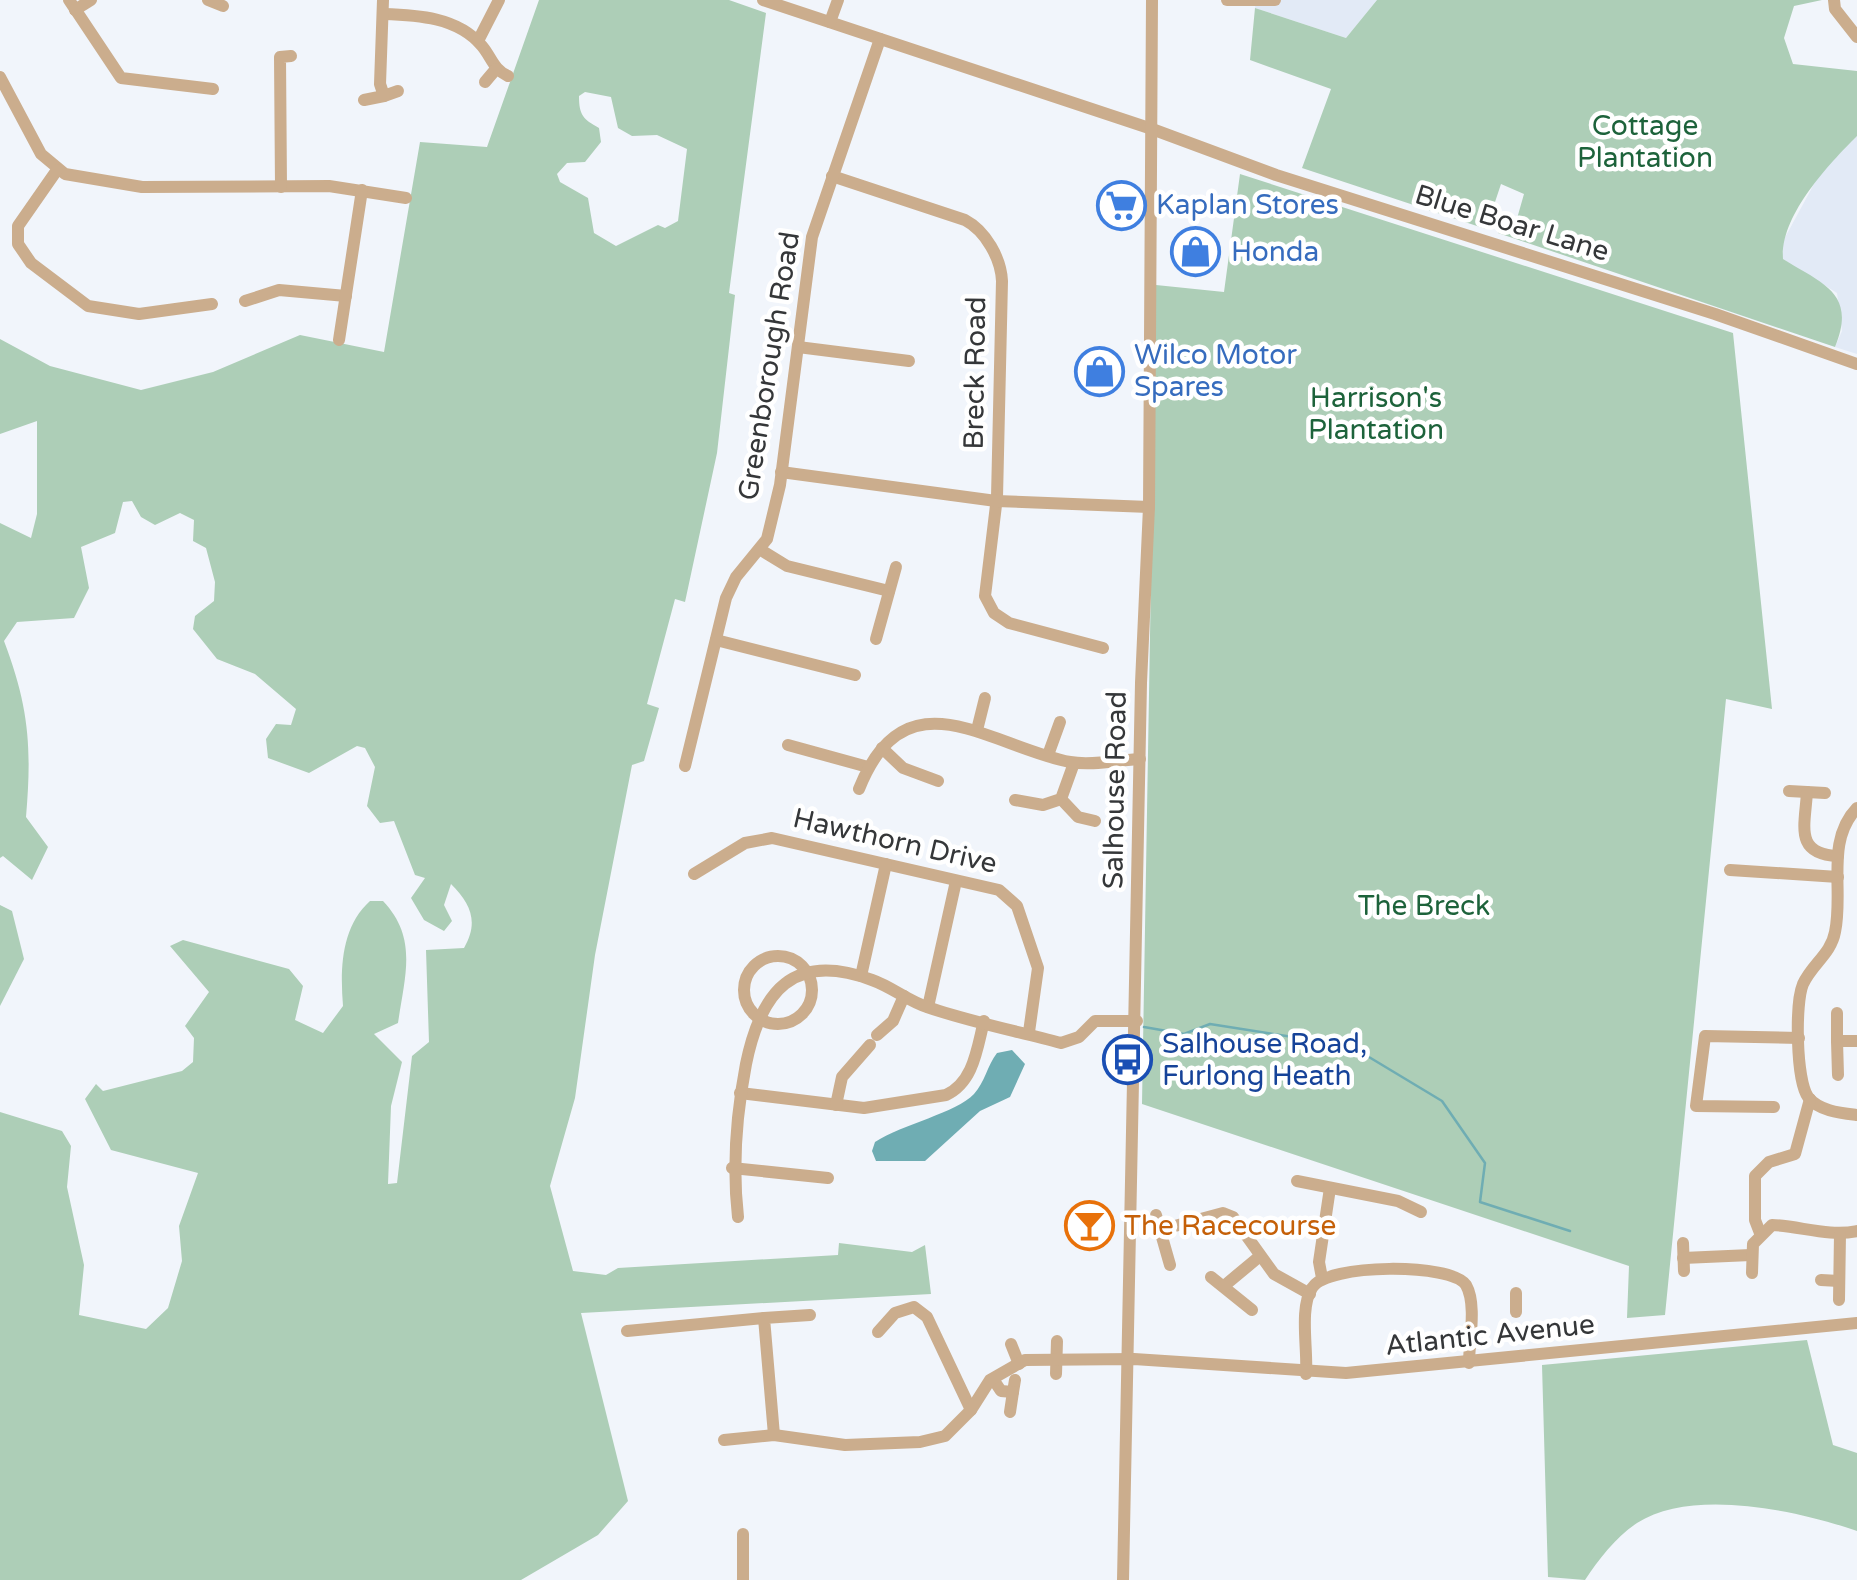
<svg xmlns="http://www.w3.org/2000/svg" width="1857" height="1580" font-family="'Varela Round',sans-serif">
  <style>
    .built { fill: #e2eaf6 }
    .green { fill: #adceb7; fill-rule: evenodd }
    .water { fill: #6fadb3 }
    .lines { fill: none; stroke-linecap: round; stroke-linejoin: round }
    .stream { stroke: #6fadb3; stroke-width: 2.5 }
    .minor { stroke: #cbad8d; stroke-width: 12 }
    .labels { text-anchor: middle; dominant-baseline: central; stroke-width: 9; stroke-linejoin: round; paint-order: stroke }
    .park-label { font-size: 28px; fill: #1d633b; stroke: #fff }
    .shop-label { font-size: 28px; fill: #366cbe; stroke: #fff; text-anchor: start }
    .street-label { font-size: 28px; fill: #353739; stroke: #fff }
    .transit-label { font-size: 28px; fill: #164399; stroke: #fff; text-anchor: start }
    .food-label { font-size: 28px; fill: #c56008; stroke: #fff; text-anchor: start }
  </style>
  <rect width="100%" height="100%" fill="#f1f5fb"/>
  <!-- built -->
  <g class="built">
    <path d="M 1256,0 L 1377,0 L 1346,38 L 1255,8 Z"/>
    <path d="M 1857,136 L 1857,354 L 1835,347 L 1842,331 L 1837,293 L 1783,259 L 1782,243 L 1820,173 Z"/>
  </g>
  <!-- green -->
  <g class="green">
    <path d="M 539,0 L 729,0 L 766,13 L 729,293 L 735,295 L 717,453 L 685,602 L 675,599 L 647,704 L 659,708 L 644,761 L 632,765 L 595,955 L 575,1098 L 550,1186 L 573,1271 L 606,1275 L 618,1268 L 838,1255 L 839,1243 L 912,1252 L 925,1245 L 931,1294 L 581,1313 L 628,1501 L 598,1535 L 521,1580 L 0,1580 L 0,1112 L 62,1131 L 71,1146 L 67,1187 L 84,1265 L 79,1315 L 146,1329 L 168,1308 L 182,1261 L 179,1226 L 198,1173 L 111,1150 L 85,1099 L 96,1084 L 103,1091 L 182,1071 L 193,1062 L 194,1038 L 185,1026 L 209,992 L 170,946 L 183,940 L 289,969 L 303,986 L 295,1020 L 323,1033 L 343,1006 C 340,969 341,927 370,901 L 383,901 C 418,938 405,975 398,1023 L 374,1034 L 402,1062 L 391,1106 L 388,1184 L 397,1183 L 412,1056 L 429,1042 L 426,950 L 464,948 C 479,922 471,904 451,884 L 444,905 L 452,921 L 444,931 L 424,920 L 411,898 L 425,878 L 415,875 L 394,821 L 380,823 L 367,806 L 375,767 L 365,748 L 357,746 L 309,773 L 268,758 L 266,739 L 276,724 L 291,725 L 296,709 L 255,674 L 217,659 L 193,629 L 195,616 L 214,601 L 215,582 L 206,548 L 193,541 L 194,520 L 180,513 L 155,525 L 141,517 L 132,501 L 123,502 L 115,533 L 81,547 L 89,588 L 74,618 L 17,622 L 4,641 C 29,707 32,747 26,817 L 48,847 L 32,880 L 3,856 L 0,858 L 0,523 L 31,538 L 37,514 L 37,421 L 0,434 L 0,339 L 50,366 L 141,390 L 213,372 L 300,335 L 384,352 L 420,142 L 487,147 ZM 585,92 L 611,97 L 618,128 L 632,136 L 657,135 L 687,149 L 678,221 L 665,228 L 658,225 L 616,246 L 594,233 L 588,198 L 560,182 L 557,174 L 567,163 L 585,162 L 601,142 L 599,128 C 583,119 579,115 579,96 Z"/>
    <path d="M 1377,0 L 1822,0 L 1794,6 L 1784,38 L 1793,64 L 1857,71 L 1857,136 C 1828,165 1780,216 1783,259 C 1823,284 1857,293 1835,347 L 1498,233 L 1501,226 L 1514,229 L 1524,194 L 1501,184 L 1486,229 L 1302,168 L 1331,89 L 1250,60 L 1255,8 L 1346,38 Z"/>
    <path d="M 1240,174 L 1733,333 L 1772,709 L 1726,699 L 1665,1315 L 1627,1318 L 1629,1266 L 1142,1104 L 1156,285 L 1224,292 Z"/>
    <path d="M 0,905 L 12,911 L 24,959 L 0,1006 Z"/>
    <path d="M 1807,1340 L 1833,1445 L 1857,1453 L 1857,1531 C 1800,1511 1692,1487 1637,1523 C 1616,1537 1599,1559 1585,1580 L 1548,1577 L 1542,1365 Z"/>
  </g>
  <!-- water -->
  <path class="water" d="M 1012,1050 L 1025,1064 L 1010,1097 L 980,1111 L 925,1161 L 876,1161 L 872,1151 L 875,1142 C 903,1124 956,1113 974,1094 C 985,1082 987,1066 997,1053 Z"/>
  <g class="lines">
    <!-- stream -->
    <g class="stream">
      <path d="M 1144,1027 L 1184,1034 L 1210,1024 L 1293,1037"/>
      <path d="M 1296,1037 L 1349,1045 L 1442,1101 L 1485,1163 L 1480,1202 L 1570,1231"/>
    </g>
    <!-- minor -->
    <g class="minor">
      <path d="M 69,0 L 121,78 L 213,89"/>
      <path d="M 208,0 L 223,6"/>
      <path d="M 763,0 L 1152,129 L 1276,175 L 1715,314 L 1857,364"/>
      <path d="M 1227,0 L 1275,0"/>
      <path d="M 1834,0 L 1835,9 L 1857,37"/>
      <path d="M 75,10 L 91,0"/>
      <path d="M 383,14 C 417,15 458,17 482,46 C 492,58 493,69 508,76"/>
      <path d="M 830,22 L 838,0"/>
      <path d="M 478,41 L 499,0"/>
      <path d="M 0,77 L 41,154 L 65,174 L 142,187 L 329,186 L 406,198"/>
      <path d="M 485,82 L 496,69"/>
      <path d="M 384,96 L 398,91"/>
      <path d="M 364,100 L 384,96 L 380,84 L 383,0"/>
      <path d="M 57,170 L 18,226 L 18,244 L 31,263 L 88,306 L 139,314 L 212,304"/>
      <path d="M 832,176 L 965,220 C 986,231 1001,259 1002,281 L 997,497 L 985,596 L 994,613 L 1009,623 L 1103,648"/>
      <path d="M 281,187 L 280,57 L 291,56"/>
      <path d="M 245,301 L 279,290 L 346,296"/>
      <path d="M 339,340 L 362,190"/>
      <path d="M 798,347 L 909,361"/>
      <path d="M 781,472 L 996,501 L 1149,507"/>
      <path d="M 761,550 L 787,566 L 889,591"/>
      <path d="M 876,639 L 896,567"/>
      <path d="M 716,640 L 855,675"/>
      <path d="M 977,730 L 985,698"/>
      <path d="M 788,745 L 868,767"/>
      <path d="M 882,748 L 903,768 L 938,781"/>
      <path d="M 1048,755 L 1060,722"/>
      <path d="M 685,766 L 726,598 L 736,577 L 767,539 L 780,485 L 812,237 L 880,39"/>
      <path d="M 859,789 C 906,671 989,746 1070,762 C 1092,766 1118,760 1140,759"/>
      <path d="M 1789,791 L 1825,793"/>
      <path d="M 1807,792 C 1805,826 1794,854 1838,856"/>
      <path d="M 1061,799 L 1078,817 L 1095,821"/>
      <path d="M 1015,800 L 1043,805 L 1061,799 L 1074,763"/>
      <path d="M 1857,808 C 1825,841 1844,891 1835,932 C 1831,954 1812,964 1803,984 C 1795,1003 1796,1080 1808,1097 C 1819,1111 1840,1113 1857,1115"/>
      <path d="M 1730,870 L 1838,877"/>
      <path d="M 694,874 L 745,843 L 772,838 L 999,890 L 1017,906 L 1038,968 L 1029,1032"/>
      <circle cx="778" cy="990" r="34"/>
      <path d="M 861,976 L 886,864"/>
      <path d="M 928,1007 L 956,881"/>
      <path d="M 1837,1013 L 1837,1041"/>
      <path d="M 877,1035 L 893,1021 L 904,996"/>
      <path d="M 1838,1075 L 1837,1041 L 1857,1041"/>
      <path d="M 740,1093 L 864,1108 L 946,1095 C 974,1082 977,1048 984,1021"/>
      <path d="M 836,1105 L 842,1077 L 870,1045"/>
      <path d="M 1774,1107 L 1696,1106 L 1705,1036 L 1799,1038"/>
      <path d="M 732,1168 L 828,1178"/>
      <path d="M 1297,1181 L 1398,1201 L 1421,1212"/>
      <path d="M 1156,1215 L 1160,1230"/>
      <path d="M 738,1217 C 732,1164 736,1116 746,1064 C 761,991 793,951 872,980 C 892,987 908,1001 927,1007 C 970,1022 1017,1031 1061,1043 L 1079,1037 L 1095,1021 L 1137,1021"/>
      <path d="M 1760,1233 L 1755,1220 L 1755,1176 L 1769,1162 L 1795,1154 L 1810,1099"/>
      <path d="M 1683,1243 L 1684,1271"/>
      <path d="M 1683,1258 L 1751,1255"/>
      <path d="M 1170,1265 L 1160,1230 L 1223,1213 L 1233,1217 L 1274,1274 L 1310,1294"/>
      <path d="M 1752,1273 L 1753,1244 L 1772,1225 C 1800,1226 1829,1237 1857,1231"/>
      <path d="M 1211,1277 L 1252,1310"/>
      <path d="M 1322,1278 L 1319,1262 L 1330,1188"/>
      <path d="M 1821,1280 L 1839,1281"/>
      <path d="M 1224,1286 L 1260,1256"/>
      <path d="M 1516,1293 L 1516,1312"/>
      <path d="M 1839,1300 L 1840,1234"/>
      <path d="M 627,1331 L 764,1318"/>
      <path d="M 878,1332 L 895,1313 L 914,1307 L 927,1317 L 971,1410"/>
      <path d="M 1011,1344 L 1019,1364"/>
      <path d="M 1056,1374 L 1057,1341"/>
      <path d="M 1306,1374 C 1308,1350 1299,1308 1312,1288 C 1327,1263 1452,1263 1466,1285 C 1477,1304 1469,1342 1469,1363"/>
      <path d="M 993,1379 L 1001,1391 L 1013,1392 L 1015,1380"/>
      <path d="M 1010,1412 L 1013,1392"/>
      <path d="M 774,1435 L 764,1318 L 810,1315"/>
      <path d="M 724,1440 L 774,1435 L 845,1445 L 920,1442 L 945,1436 L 971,1410 L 990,1380 L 1025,1360 L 1134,1359 L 1346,1373 L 1857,1323"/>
      <path d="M 743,1534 L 743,1580"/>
      <path d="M 1123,1580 L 1141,683 L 1149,507 L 1152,0"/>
    </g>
  </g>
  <!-- icons -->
  <defs>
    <symbol id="supermarket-ring" viewBox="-11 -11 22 22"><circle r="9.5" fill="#fff" stroke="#3f7fe0" stroke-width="1.5"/><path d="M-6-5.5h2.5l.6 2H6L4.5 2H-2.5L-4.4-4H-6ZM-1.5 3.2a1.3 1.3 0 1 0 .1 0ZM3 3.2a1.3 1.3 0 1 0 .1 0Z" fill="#3f7fe0"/></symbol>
    <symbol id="shop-ring" viewBox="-11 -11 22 22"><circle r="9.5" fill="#fff" stroke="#3f7fe0" stroke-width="1.5"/><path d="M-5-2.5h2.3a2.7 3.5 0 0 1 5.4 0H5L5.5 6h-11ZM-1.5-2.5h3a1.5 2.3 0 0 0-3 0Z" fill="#3f7fe0"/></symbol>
    <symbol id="bus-ring" viewBox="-11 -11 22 22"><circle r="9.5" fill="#fff" stroke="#1a4fb4" stroke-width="1.5"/><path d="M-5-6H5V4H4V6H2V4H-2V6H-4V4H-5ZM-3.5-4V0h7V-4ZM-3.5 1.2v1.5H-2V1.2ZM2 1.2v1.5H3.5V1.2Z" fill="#1a4fb4"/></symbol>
    <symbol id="bar-ring" viewBox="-11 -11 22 22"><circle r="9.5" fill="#fff" stroke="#e8710a" stroke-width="1.5"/><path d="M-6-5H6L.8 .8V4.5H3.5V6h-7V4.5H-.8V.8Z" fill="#e8710a"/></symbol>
  </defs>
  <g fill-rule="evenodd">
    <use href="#supermarket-ring" x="1094" y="178" width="55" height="55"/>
    <use href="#shop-ring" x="1168" y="224" width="55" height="55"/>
    <use href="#shop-ring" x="1072" y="344" width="55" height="55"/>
    <use href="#bus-ring" x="1100" y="1032" width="55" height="55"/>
    <use href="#bar-ring" x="1062" y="1198" width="55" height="55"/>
  </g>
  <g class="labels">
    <!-- park labels -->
    <g class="park-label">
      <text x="1645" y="126">Cottage<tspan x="1645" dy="32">Plantation</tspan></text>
      <text x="1376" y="398">Harrison's<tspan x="1376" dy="32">Plantation</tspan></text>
      <text x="1424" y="906">The Breck</text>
    </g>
    <!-- shop labels -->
    <g class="shop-label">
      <text x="1156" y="205">Kaplan Stores</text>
      <text x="1231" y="252">Honda</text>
      <text x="1134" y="355">Wilco Motor<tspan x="1134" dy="32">Spares</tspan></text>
    </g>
    <!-- street labels -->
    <g class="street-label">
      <text transform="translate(1512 223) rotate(17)">Blue Boar Lane</text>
      <text transform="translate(769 366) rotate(-81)">Greenborough Road</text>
      <text transform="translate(975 373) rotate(-89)">Breck Road</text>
      <text transform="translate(1115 790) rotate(-89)">Salhouse Road</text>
      <text transform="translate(895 841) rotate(13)">Hawthorn Drive</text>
      <text transform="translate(1490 1335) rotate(-6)">Atlantic Avenue</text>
    </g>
    <!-- transit labels -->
    <g class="transit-label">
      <text x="1162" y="1044">Salhouse Road,<tspan x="1162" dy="32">Furlong Heath</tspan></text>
    </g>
    <!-- food labels -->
    <g class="food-label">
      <text x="1124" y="1226">The Racecourse</text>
    </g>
  </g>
</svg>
